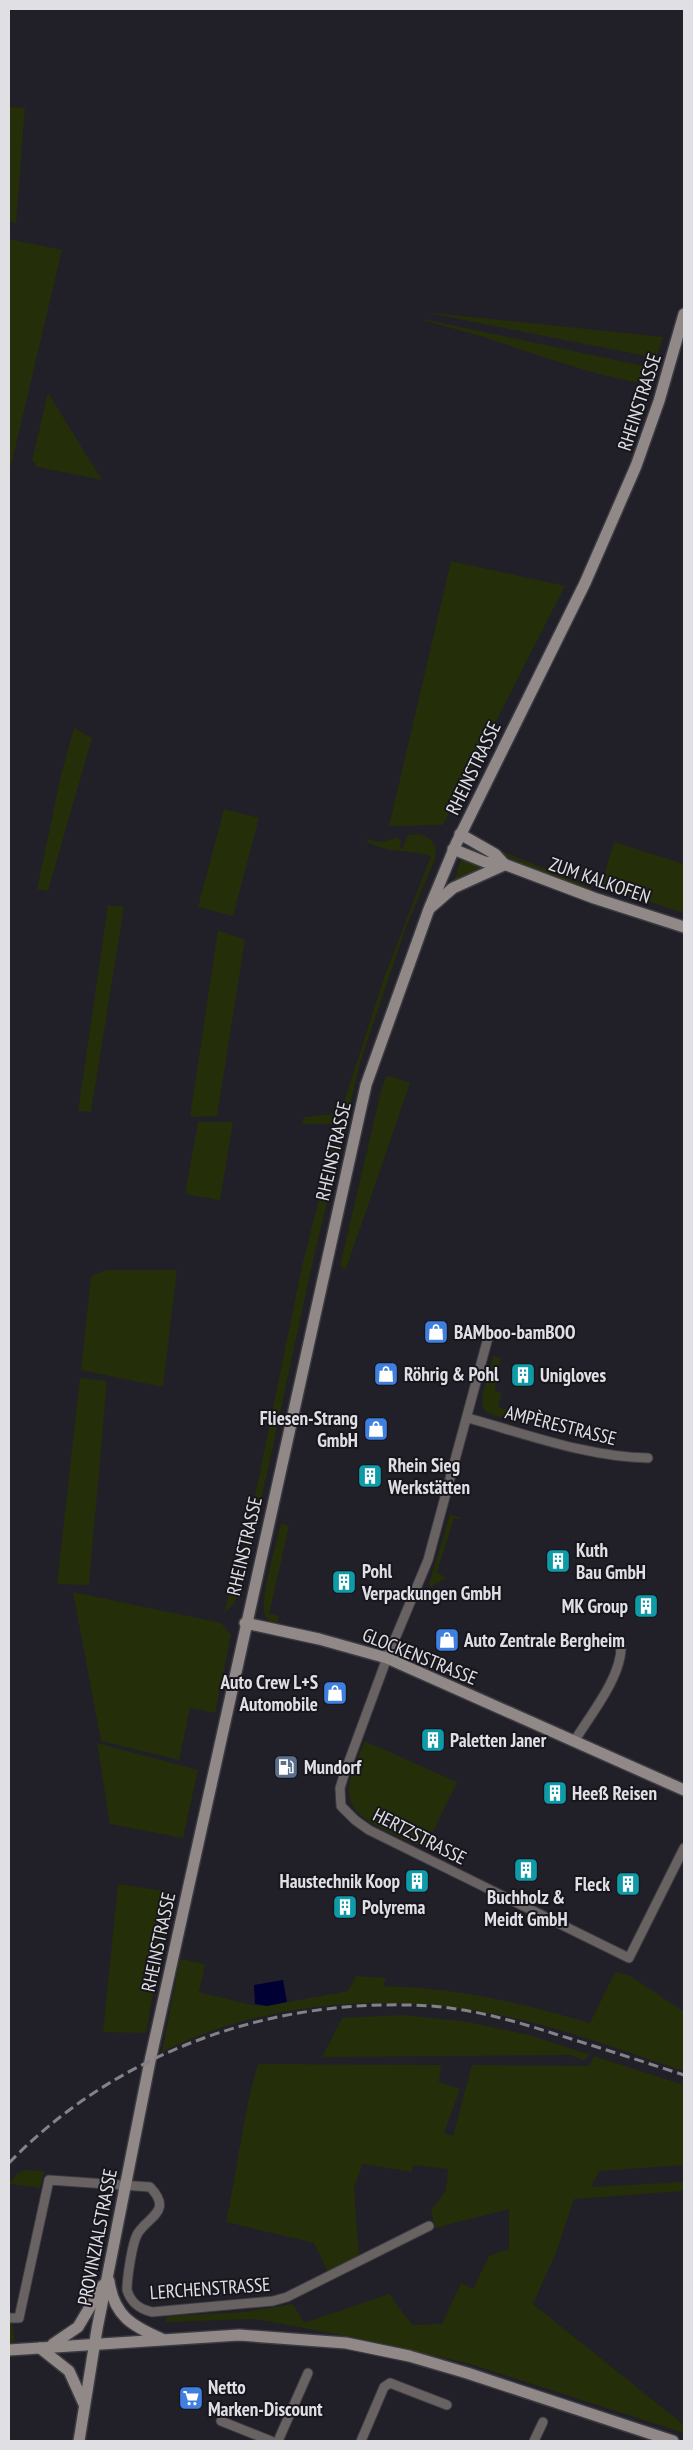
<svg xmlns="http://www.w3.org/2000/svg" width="693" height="2450" font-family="'PT Sans Narrow',sans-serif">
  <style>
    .green { fill: #242f0a }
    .water { fill: #000035 }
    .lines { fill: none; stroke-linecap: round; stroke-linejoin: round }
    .street-casing { stroke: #3c3a41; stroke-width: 11 }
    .secondary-casing { stroke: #3c3a41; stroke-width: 14 }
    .street { stroke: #686362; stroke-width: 9 }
    .secondary { stroke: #918888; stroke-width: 11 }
    .rail { stroke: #838288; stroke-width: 3; stroke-dasharray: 10 5; stroke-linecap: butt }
    .labels { text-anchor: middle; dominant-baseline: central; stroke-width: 4; stroke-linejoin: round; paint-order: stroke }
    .street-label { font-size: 19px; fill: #e0dfe4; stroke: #17161d }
    .poi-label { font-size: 19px; font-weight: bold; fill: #e0dfe4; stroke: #17161d; text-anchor: start }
  </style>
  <rect width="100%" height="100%" fill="#211f27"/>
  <!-- green -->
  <g class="green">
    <path d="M 9,107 L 25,108 L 16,223 L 9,222 Z"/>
    <path d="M 9,239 L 62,250 L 9,474 Z"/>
    <path d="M 424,312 L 663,337 L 656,358 Z"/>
    <path d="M 422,320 L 428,320 L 653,368 L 647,384 C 595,376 546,358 496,341 C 472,333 447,327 422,320 Z"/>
    <path d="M 48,393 L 102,480 L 37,467 L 32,460 Z"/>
    <path d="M 451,561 L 565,586 L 443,825 L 389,826 Z"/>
    <path d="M 74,728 L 92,738 L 48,891 L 37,889 L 61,775 Z"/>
    <path d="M 224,809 L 259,818 L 233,916 L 198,907 Z"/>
    <path d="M 418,834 C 432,837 438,844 435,859 L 406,927 L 360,1063 L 312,1265 L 256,1524 L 239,1593 L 234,1604 L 224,1613 L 251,1516 L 302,1266 L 338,1124 L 302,1124 L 304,1117 L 334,1114 L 343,1105 L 385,975 L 431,856 C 410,849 381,854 364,839 L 382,842 L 398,837 L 401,842 L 400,848 L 403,848 L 408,835 Z"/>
    <path d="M 614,842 L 684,864 L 684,913 L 601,886 Z"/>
    <path d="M 499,850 L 592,888 L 592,890 L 537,871 L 498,852 Z"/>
    <path d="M 461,860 L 483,866 L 483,867 L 454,881 Z"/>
    <path d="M 108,905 L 124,907 L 91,1112 L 78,1111 Z"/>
    <path d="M 218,930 L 245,940 L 217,1116 L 190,1117 Z"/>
    <path d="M 391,1076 L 410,1083 L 346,1269 L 340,1266 L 381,1091 L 386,1077 Z"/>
    <path d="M 198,1122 L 233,1122 L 220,1200 L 185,1194 Z"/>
    <path d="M 107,1270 L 177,1270 L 163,1387 L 81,1370 L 91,1276 Z"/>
    <path d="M 493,1356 L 501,1358 L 498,1373 L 490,1368 Z"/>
    <path d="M 80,1378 L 107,1381 L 89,1585 L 57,1584 Z"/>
    <path d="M 491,1381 L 496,1382 L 495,1390 L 502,1393 L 498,1407 L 509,1410 L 506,1419 C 479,1411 479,1409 486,1382 Z"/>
    <path d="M 450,1514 L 461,1518 L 460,1520 L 454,1518 L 437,1572 L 446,1578 L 431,1587 L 429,1584 Z"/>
    <path d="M 281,1523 L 289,1526 L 269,1614 L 279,1616 L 278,1623 C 272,1621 267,1621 265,1615 C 259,1599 277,1542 281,1523 Z"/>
    <path d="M 73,1592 L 221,1623 L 231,1635 L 215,1713 L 190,1708 L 179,1760 L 101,1741 Z"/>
    <path d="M 365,1741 L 457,1782 L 425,1848 C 401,1837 347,1821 349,1790 C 349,1774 359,1756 365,1741 Z"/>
    <path d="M 97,1743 L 198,1770 L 183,1838 L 110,1824 Z"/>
    <path d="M 118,1884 L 171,1892 L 146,2033 L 103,2032 Z"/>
    <path d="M 180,1959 L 205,1964 L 199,1992 L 252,2005 L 267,2006 L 348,1991 L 356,1976 L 386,1978 L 383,1986 C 458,1988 518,2002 590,2023 L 615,1972 L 630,1976 L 684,2012 L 684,2071 C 629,2053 574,2032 518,2019 C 401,1991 270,1998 162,2052 Z"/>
    <path d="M 403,2015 L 469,2022 L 529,2035 L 591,2055 L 583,2060 L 570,2055 L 322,2057 L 342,2018 Z"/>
    <path d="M 594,2056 L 684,2085 L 684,2165 L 599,2171 L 591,2187 L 684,2182 L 684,2191 L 574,2199 L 556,2253 L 533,2304 L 684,2425 L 684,2433 L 467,2363 L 331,2333 L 255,2319 L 165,2322 L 168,2316 L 245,2312 L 293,2304 L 304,2323 L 389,2294 L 412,2325 L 442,2324 L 461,2283 L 473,2289 L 489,2256 L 509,2249 L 509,2209 L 435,2228 L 431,2211 L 446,2190 L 448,2169 L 413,2165 L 412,2172 L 363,2164 L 354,2187 L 359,2257 L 329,2274 L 314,2243 L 226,2222 C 238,2169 242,2116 258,2064 L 441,2065 L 439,2082 L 460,2089 L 444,2133 L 453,2136 L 472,2065 L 589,2066 Z"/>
    <path d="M 25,2170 L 44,2171 L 40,2188 L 9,2184 L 17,2174 Z"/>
    <path d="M 9,2323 L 12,2323 L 15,2342 L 9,2343 Z"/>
  </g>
  <!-- water -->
  <path class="water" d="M 283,1980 L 287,2002 L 267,2006 L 255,2004 L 254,1985 Z"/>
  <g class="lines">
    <defs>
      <g id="street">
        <path d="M 489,1334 L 428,1560 L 387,1658 L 345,1772 L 340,1788 L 341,1806 L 355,1820 L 369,1830 L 629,1958 L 684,1848"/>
        <path d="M 468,1418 C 526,1434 587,1457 648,1458"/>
        <path d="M 575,1740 C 591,1714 622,1676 621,1646"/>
        <path d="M 9,2318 L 19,2318 L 49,2180 L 150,2187 C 173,2211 149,2216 138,2233 C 132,2242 127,2279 127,2290 C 131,2303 139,2309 152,2312 L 273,2301 L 287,2297 L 429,2226"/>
        <path d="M 221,2421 L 271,2441"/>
        <path d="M 278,2441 L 308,2373"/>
        <path d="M 361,2441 L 384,2387 L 390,2383 L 447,2405"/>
        <path d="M 534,2441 L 543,2422"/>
      </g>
      <g id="secondary">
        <path d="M 460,834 L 495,854 L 504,864"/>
        <path d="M 453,849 L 485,862 L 504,864 L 594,898 L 684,927"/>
        <path d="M 430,908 L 453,888 L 504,865"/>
        <path d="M 245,1623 L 319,1639 L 387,1658 L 684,1790"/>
        <path d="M 109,2281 C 114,2316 132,2326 162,2339"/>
        <path d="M 53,2344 L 78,2327 L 103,2285"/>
        <path d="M 40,2348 L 69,2371 L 84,2404"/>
        <path d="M 9,2350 L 239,2335 L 346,2343 L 409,2356 L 467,2373 L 673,2441"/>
        <path d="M 79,2441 L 97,2329 L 150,2061 L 366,1085 L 429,909 L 456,844 L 585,583 L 636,466 L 659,401 L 684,314"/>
      </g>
    </defs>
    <!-- street casing -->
    <use href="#street" class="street-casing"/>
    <!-- secondary casing -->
    <use href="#secondary" class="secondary-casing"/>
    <!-- street -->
    <use href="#street" class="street"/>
    <!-- secondary -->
    <use href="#secondary" class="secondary"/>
    <!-- rail -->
    <path class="rail" d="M 9,2163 C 117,2051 275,1996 430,2006 C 473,2009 515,2021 555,2034 C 598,2047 641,2061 684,2075"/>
  </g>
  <!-- icons -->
  <defs>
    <symbol id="shop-square" viewBox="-11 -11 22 22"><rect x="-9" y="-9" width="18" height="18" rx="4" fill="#3f7fe0" stroke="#17161d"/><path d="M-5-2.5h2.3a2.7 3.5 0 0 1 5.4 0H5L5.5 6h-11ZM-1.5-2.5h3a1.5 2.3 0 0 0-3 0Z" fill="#fff"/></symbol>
    <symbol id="building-square" viewBox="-11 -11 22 22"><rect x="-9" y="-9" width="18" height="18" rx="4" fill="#0f9aa8" stroke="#17161d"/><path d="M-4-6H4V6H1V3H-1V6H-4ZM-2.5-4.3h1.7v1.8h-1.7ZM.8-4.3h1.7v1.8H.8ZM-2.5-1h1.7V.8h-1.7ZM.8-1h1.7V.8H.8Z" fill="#fff"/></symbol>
    <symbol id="fuel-square" viewBox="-11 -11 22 22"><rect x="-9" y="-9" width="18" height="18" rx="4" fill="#5c6f8a" stroke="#17161d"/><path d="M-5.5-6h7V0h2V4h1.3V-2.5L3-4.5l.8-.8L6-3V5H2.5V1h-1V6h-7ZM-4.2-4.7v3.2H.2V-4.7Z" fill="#fff"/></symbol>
    <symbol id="supermarket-square" viewBox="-11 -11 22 22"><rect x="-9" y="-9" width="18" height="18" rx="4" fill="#3f7fe0" stroke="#17161d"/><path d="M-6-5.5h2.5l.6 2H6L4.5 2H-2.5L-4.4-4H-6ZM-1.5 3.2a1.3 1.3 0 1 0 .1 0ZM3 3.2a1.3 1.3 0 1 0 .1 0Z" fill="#fff"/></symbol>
  </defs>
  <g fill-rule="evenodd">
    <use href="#shop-square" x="422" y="1318" width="28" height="28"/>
    <use href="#shop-square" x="372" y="1360" width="28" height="28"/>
    <use href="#building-square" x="509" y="1361" width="28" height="28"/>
    <use href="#shop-square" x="362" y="1415" width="28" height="28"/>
    <use href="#building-square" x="356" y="1462" width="28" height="28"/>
    <use href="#building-square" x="544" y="1547" width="28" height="28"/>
    <use href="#building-square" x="330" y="1568" width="28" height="28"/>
    <use href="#building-square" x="632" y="1592" width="28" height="28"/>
    <use href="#shop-square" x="433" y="1626" width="28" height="28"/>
    <use href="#shop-square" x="321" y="1679" width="28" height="28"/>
    <use href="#building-square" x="419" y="1726" width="28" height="28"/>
    <use href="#fuel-square" x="272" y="1753" width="28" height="28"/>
    <use href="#building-square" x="541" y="1779" width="28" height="28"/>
    <use href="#building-square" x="512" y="1856" width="28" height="28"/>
    <use href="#building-square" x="403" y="1867" width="28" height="28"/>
    <use href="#building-square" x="614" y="1870" width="28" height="28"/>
    <use href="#building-square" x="331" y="1893" width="28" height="28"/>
    <use href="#supermarket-square" x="177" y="2384" width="28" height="28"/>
  </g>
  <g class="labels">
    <!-- street labels -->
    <g class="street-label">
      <text transform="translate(639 402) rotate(-72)">RHEINSTRASSE</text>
      <text transform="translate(473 768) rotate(-64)">RHEINSTRASSE</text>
      <text transform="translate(600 880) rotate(19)">ZUM KALKOFEN</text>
      <text transform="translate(333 1151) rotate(-77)">RHEINSTRASSE</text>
      <text transform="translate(561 1425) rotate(14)">AMPÈRESTRASSE</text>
      <text transform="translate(244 1546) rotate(-77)">RHEINSTRASSE</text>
      <text transform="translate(420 1656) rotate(22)">GLOCKENSTRASSE</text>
      <text transform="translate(420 1836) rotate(27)">HERTZSTRASSE</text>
      <text transform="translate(158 1942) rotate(-78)">RHEINSTRASSE</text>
      <text transform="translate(97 2237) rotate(-79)">PROVINZIALSTRASSE</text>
      <text transform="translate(210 2288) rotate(-4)">LERCHENSTRASSE</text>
    </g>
    <!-- poi labels -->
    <g class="poi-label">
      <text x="454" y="1332">BAMboo-bamBOO</text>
      <text x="404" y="1374">Röhrig &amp; Pohl</text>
      <text x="540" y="1375">Unigloves</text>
      <text x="358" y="1418" text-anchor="end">Fliesen-Strang<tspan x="358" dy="22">GmbH</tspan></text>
      <text x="388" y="1465">Rhein Sieg<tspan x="388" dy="22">Werkstätten</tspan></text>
      <text x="576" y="1550">Kuth<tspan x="576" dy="22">Bau GmbH</tspan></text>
      <text x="362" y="1571">Pohl<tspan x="362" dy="22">Verpackungen GmbH</tspan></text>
      <text x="628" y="1606" text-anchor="end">MK Group</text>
      <text x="464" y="1640">Auto Zentrale Bergheim</text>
      <text x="318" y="1682" text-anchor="end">Auto Crew L+S<tspan x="318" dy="22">Automobile</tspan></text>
      <text x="450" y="1740">Paletten Janer</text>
      <text x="304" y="1767">Mundorf</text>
      <text x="572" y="1793">Heeß Reisen</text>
      <text x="400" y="1881" text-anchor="end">Haustechnik Koop</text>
      <text x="610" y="1884" text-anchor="end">Fleck</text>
      <text x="526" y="1897" text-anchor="middle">Buchholz &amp;<tspan x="526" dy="22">Meidt GmbH</tspan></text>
      <text x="362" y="1907">Polyrema</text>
      <text x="208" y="2387">Netto<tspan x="208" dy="22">Marken-Discount</tspan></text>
    </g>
  </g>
  <!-- border -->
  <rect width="693" height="2450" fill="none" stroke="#e0dfe4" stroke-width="20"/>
</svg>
